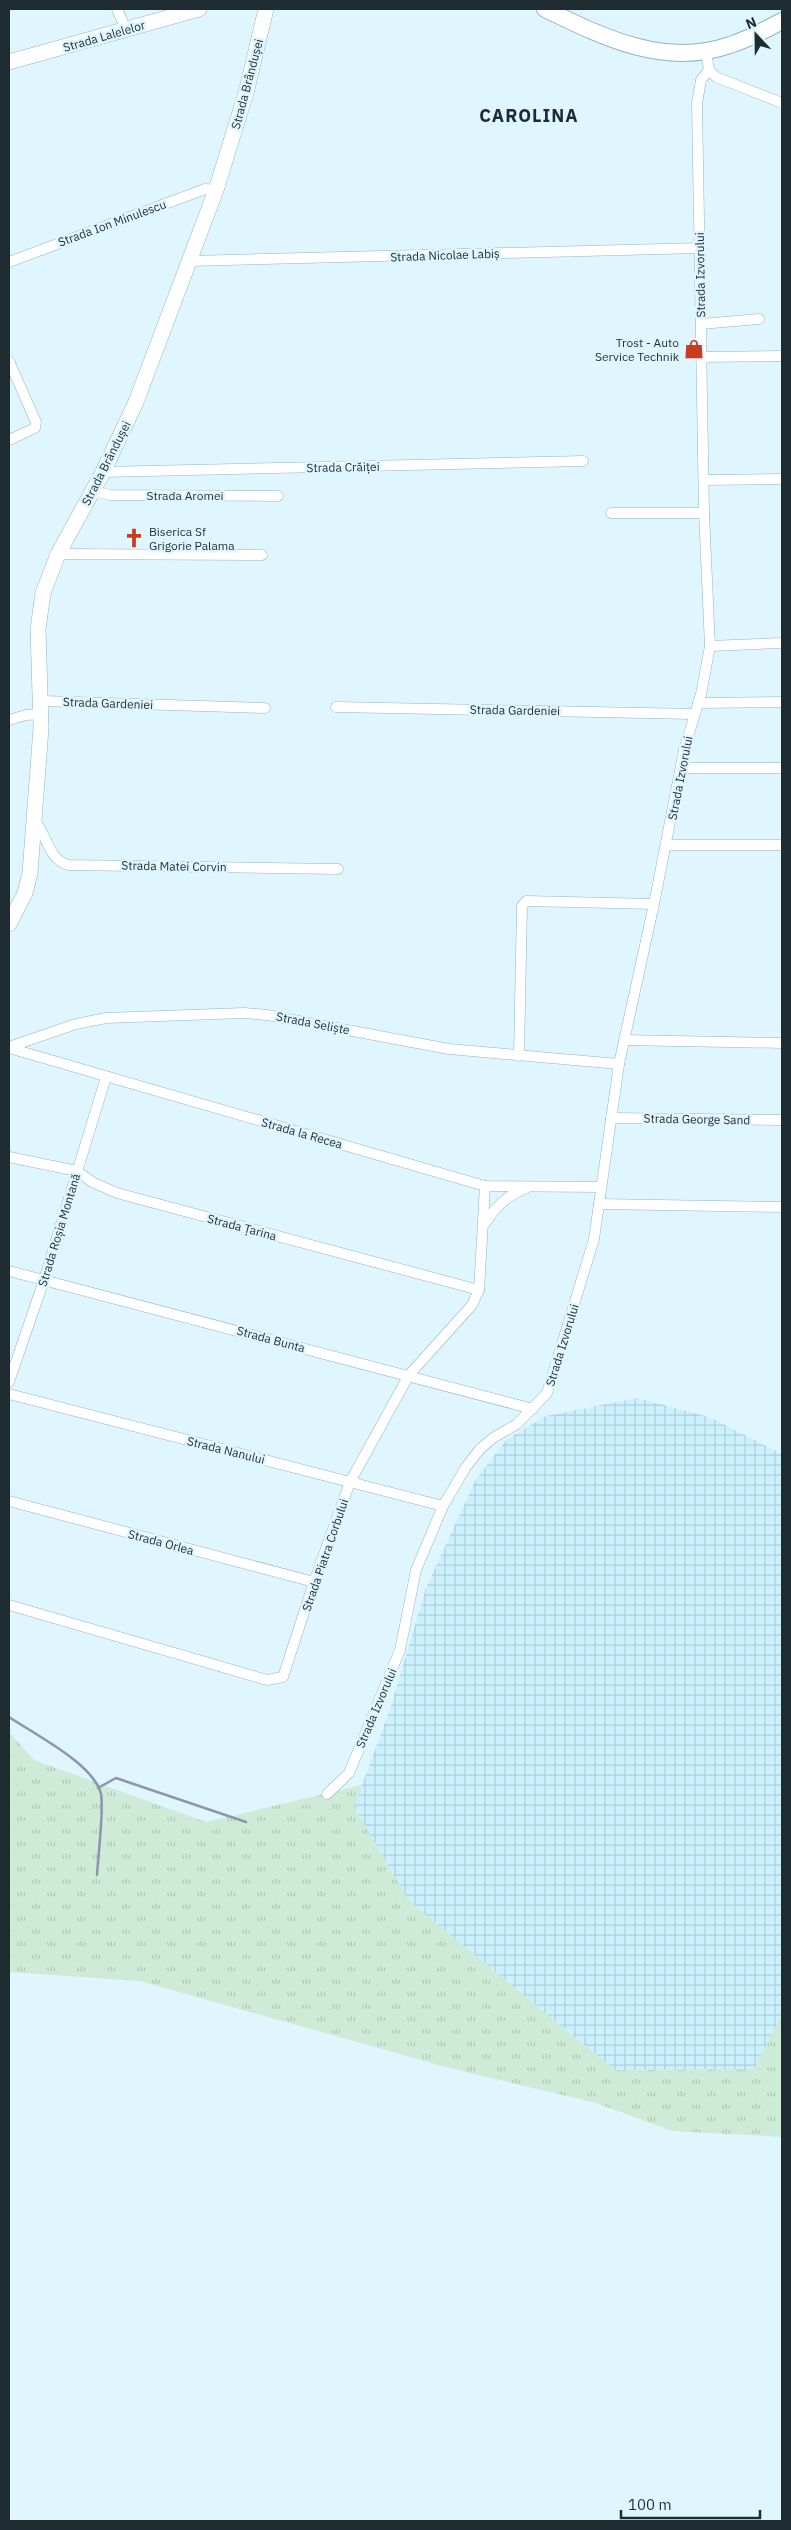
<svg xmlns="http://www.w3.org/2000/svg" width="791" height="2530" font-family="'IBM Plex Sans',sans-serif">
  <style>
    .industrial { fill: url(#industrial-grid) }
    .grass { fill: url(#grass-tufts) }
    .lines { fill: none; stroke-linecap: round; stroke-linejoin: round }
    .stream { stroke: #9192ae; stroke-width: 2.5 }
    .minor-casing { stroke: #91b4c2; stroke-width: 11 }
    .secondary-casing { stroke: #91b4c2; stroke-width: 16 }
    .primary-casing { stroke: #91b4c2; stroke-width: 18 }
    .minor { stroke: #fff; stroke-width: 10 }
    .secondary { stroke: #fff; stroke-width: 15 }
    .primary { stroke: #fff; stroke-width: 16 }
    .labels { text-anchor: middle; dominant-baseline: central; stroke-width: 5; stroke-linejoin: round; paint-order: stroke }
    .street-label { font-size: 12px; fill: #1e2c31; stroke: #e0f6fe }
    .poi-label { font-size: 12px; fill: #1e2c31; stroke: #e0f6fe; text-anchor: end }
    .district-label { font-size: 18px; font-weight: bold; letter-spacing: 1px; fill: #1e2c31; stroke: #e0f6fe }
  </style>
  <defs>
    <pattern id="industrial-grid" width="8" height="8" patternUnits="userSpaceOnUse" patternTransform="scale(1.25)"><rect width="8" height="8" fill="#cbf0fe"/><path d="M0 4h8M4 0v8" fill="none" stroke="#aeceda"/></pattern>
    <pattern id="grass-tufts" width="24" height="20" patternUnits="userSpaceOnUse" patternTransform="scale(1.25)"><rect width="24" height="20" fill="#cdebd6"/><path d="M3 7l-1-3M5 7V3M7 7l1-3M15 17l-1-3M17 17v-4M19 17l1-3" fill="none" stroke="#b0cab8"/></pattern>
  </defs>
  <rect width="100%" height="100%" fill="#e0f6fe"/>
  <!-- industrial -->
  <path class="industrial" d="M 637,1398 L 709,1417 L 782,1454 L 782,2015 L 754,2069 L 615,2070 L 409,1901 L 354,1807 L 390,1709 L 426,1588 L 475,1481 L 506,1440 L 546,1416 Z"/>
  <!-- grass -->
  <path class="grass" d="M 9,1732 L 34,1760 L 206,1822 L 362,1785 L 354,1807 L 409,1901 L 615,2070 L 754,2069 L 782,2015 L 782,2137 L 672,2131 L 596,2103 L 449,2068 L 140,1981 L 9,1972 Z"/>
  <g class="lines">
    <!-- stream -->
    <g class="stream">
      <path d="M 9,1717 C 34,1734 94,1764 101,1794 C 104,1811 98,1856 97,1875"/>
      <path d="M 98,1788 L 116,1778 L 246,1822"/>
    </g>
    <defs>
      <g id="minor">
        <path d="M 117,9 L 126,30"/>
        <path d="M 706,52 L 709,70 L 716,77 L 782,103"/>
        <path d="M 189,261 L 700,248"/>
        <path d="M 9,262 L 181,198 L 205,189 L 216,190"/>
        <path d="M 701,324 L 759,319"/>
        <path d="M 702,357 L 782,356"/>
        <path d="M 9,361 L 36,422 L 35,428 L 9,440"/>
        <path d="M 103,472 L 583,461"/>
        <path d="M 704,480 L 782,479"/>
        <path d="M 92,491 L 110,495 L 278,496"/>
        <path d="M 611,513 L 704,513"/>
        <path d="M 58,554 L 262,555"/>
        <path d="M 710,646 L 782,643"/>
        <path d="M 42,701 L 265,708"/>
        <path d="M 698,703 L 782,702"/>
        <path d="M 336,707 L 694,714"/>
        <path d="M 9,720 L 26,715 L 42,714"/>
        <path d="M 681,768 L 782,768"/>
        <path d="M 35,821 C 47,835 48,859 68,865 L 338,869"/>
        <path d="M 667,845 L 782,845"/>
        <path d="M 624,1040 L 782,1043"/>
        <path d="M 9,1047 L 76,1024 L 106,1018 L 244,1013 L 267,1015 L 449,1049 L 619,1064"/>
        <path d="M 9,1048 L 485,1186 L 601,1187"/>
        <path d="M 519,1056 L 522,906 L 526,901 L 654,904"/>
        <path d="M 611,1118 L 782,1120"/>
        <path d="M 9,1157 L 77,1171 L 92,1182 L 117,1193 L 479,1290"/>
        <path d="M 599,1204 L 782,1207"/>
        <path d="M 484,1225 C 495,1207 506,1196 526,1188"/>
        <path d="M 9,1271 L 533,1409"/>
        <path d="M 9,1382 L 44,1280 L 106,1077"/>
        <path d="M 9,1394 L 443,1506"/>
        <path d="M 9,1501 L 314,1582"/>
        <path d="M 9,1605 L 267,1680 L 283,1677 L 314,1582 L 350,1482 L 409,1375 L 472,1305 L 479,1290 L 485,1186"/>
        <path d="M 327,1794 L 349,1773 L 400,1650 L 416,1570 L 443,1506 L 466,1467 L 480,1449 L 493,1438 L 517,1424 L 547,1393 L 594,1239 L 619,1064 L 654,904 L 684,750 L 701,694 L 710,646 L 704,513 L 697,103 L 701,80 L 709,70"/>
      </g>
      <g id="secondary">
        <path d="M 9,62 L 199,9"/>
        <path d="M 9,924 L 25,893 L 30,873 L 41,728 L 38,629 L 43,593 L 58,554 L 103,472 L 136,402 L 216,190 L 246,93 L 266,9"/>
      </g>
      <path id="primary" d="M 545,9 C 603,37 664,68 730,45 C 749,39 765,30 782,21"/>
    </defs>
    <!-- minor casing -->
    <use href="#minor" class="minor-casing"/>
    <!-- secondary casing -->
    <use href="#secondary" class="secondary-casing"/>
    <!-- primary casing -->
    <use href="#primary" class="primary-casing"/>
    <!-- minor -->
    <use href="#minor" class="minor"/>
    <!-- secondary -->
    <use href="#secondary" class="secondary"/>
    <!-- primary -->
    <use href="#primary" class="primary"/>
  </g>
  <!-- icons -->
  <defs>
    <symbol id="shop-bare" viewBox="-9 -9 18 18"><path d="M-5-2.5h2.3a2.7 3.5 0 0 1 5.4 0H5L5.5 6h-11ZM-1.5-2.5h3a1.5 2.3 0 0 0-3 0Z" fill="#c83d20" stroke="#e0f6fe" stroke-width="2.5" paint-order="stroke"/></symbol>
    <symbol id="church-bare" viewBox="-9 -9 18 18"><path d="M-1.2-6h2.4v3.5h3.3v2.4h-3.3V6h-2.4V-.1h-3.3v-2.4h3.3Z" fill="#c83d20" stroke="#e0f6fe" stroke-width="2.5" paint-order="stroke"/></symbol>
  </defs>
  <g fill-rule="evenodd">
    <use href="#shop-bare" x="680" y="335" width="28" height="28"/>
    <use href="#church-bare" x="120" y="524" width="28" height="28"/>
  </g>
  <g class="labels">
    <!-- street labels -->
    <g class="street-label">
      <text transform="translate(104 36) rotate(-16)">Strada Lalelelor</text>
      <text transform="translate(247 84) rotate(-75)">Strada Brândușei</text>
      <text transform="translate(112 223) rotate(-20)">Strada Ion Minulescu</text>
      <text transform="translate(445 255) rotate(-2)">Strada Nicolae Labiș</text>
      <text transform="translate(700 275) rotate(-91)">Strada Izvorului</text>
      <text transform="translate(106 463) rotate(-63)">Strada Brândușei</text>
      <text transform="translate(343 467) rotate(-1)">Strada Crăiței</text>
      <text x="185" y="495">Strada Aromei</text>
      <text transform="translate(108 703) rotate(2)">Strada Gardeniei</text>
      <text transform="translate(515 710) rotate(1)">Strada Gardeniei</text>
      <text transform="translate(680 778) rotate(-79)">Strada Izvorului</text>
      <text transform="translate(174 866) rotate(1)">Strada Matei Corvin</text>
      <text transform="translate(313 1023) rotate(11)">Strada Seliște</text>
      <text transform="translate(697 1119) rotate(1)">Strada George Sand</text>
      <text transform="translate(302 1133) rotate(16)">Strada la Recea</text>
      <text transform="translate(242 1227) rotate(15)">Strada Țarina</text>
      <text transform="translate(59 1230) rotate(-73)">Strada Roșia Montană</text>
      <text transform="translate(271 1339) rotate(15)">Strada Bunta</text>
      <text transform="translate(562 1345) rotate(-73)">Strada Izvorului</text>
      <text transform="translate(226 1450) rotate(14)">Strada Nanului</text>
      <text transform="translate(161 1542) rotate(15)">Strada Orlea</text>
      <text transform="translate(325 1555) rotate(-71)">Strada Piatra Corbului</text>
      <text transform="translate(376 1708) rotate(-67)">Strada Izvorului</text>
    </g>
    <!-- poi labels -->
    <g class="poi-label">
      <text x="679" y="342">Trost - Auto<tspan x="679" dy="14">Service Technik</tspan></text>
      <text x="149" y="531" text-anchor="start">Biserica Sf<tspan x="149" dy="14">Grigorie Palama</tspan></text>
    </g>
    <!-- district labels -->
    <g class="district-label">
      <text x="529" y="115">CAROLINA</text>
    </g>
  </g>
  <!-- border -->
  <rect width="791" height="2530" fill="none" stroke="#1e2c31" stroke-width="20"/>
  <!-- north arrow -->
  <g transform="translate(756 35) rotate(338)" stroke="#e0f6fe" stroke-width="4" paint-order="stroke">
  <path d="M0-4L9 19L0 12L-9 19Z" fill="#1e2c31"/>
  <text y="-8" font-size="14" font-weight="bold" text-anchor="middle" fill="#1e2c31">N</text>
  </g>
  <!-- scale -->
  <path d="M621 2510v8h139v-8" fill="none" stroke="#1e2c31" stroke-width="2.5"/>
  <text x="628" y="2510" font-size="15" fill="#1e2c31" stroke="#e0f6fe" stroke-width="4" paint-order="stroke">100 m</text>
</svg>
